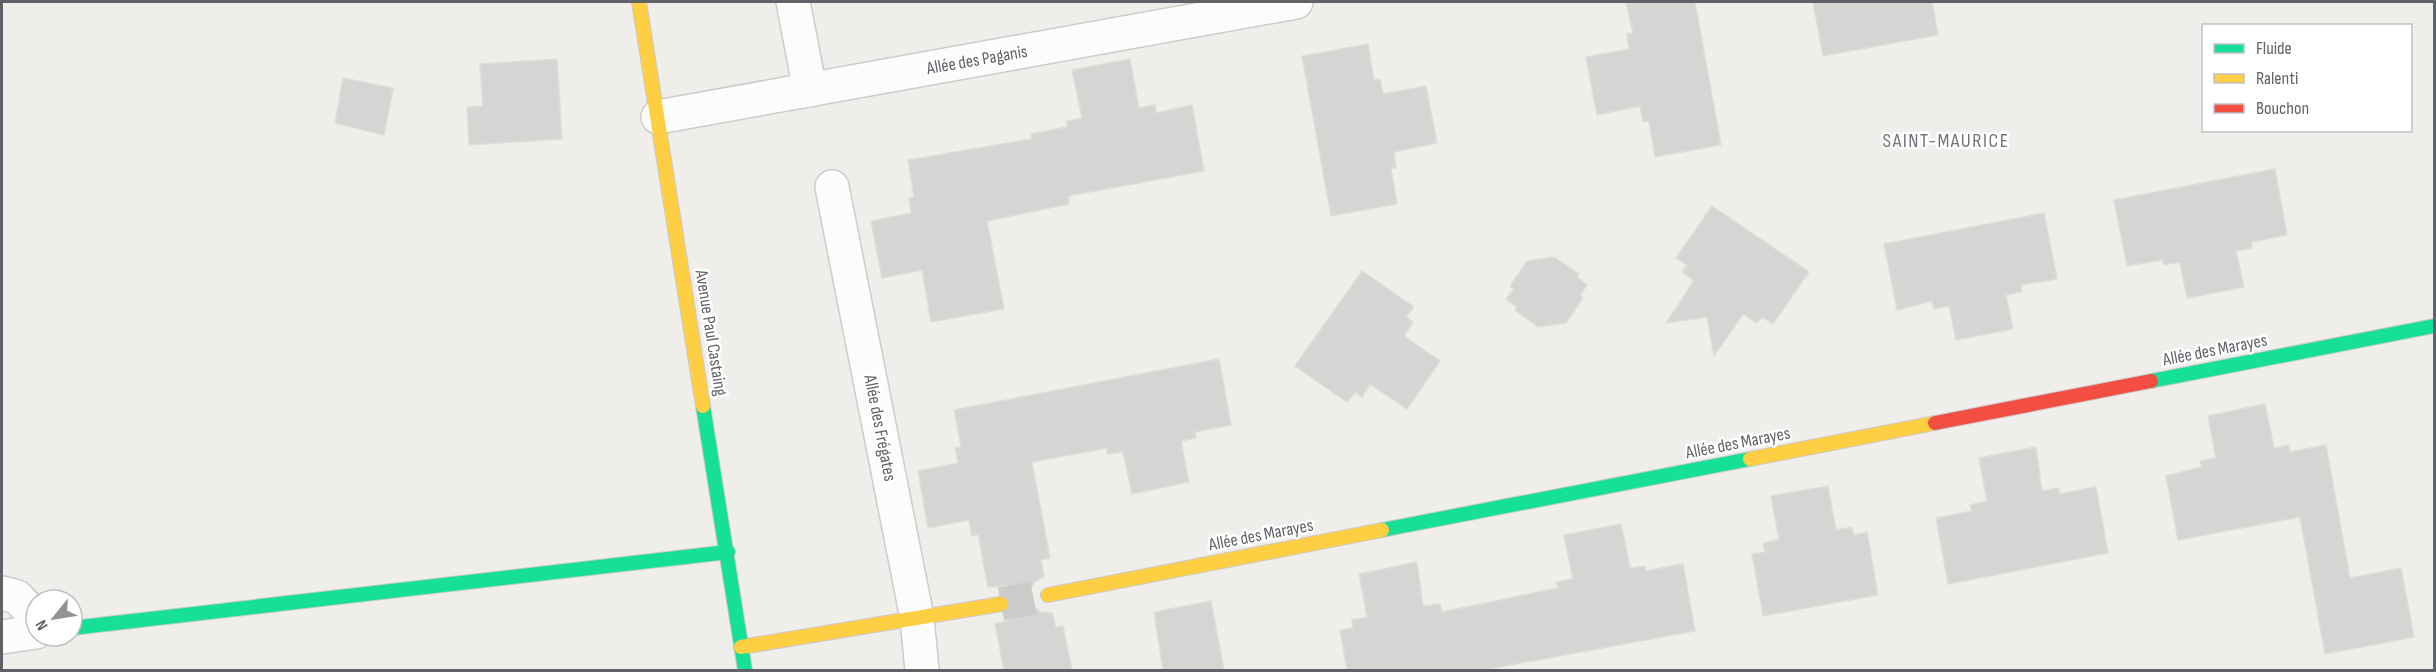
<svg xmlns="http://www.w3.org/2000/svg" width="2436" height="672" font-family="'Sofia Sans Condensed',sans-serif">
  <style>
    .building { fill: #d6d5d3; stroke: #deddd9; stroke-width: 1.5 }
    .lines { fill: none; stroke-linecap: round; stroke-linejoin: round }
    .secondary-tunnel { stroke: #cbcbca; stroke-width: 33; stroke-dasharray: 33 16; stroke-linecap: butt }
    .street-casing { stroke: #cbcccc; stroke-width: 36 }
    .fast-casing { stroke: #cacacb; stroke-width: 16 }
    .slow-casing { stroke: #cacacb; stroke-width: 16 }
    .jam-casing { stroke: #cacacb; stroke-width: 16 }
    .street { stroke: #fdfcfc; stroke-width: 33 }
    .fast { stroke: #16e098; stroke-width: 14 }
    .slow { stroke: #ffcf43; stroke-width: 14 }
    .jam { stroke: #f24e42; stroke-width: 14 }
    .labels { text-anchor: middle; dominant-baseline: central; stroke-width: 5; stroke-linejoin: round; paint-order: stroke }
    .street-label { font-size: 18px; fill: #5f6368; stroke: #fff }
    .neighbourhood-label { font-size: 20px; letter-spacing: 1.5px; fill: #70757a; stroke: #fff }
  </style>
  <rect width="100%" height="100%" fill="#efeeea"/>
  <!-- building -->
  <g class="building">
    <path d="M 1626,2 L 1695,2 L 1721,145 L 1655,157 L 1649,121 L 1643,122 L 1640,106 L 1597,115 L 1586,57 L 1629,49 L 1627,34 L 1633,33 Z"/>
    <path d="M 1813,2 L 1932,2 L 1938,35 L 1823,56 Z"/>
    <path d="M 1368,44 L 1374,80 L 1380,79 L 1383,94 L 1426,86 L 1437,143 L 1394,152 L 1396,168 L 1391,168 L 1397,204 L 1331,216 L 1302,56 Z"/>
    <path d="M 557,59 L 562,139 L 469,145 L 467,107 L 483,106 L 480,64 Z"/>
    <path d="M 1130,59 L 1139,108 L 1155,105 L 1156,113 L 1192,105 L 1204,171 L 1068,196 L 1069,204 L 987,221 L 1004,309 L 931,322 L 922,270 L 882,278 L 871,221 L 911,213 L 909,198 L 914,197 L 908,160 L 1032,139 L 1031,134 L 1067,127 L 1067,121 L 1082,118 L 1072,70 Z"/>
    <path d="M 343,78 L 393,88 L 384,135 L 335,123 Z"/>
    <path d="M 2275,169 L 2287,235 L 2251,242 L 2252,248 L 2236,251 L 2244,287 L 2187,298 L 2180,262 L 2164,265 L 2163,260 L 2127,266 L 2114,200 Z"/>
    <path d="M 1712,206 L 1809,272 L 1773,324 L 1762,317 L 1757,323 L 1743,314 L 1714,356 L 1707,317 L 1666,323 L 1694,281 L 1682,272 L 1687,265 L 1676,258 Z"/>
    <path d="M 2044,213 L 2057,279 L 2021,285 L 2022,292 L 2006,295 L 2013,329 L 1956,340 L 1949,306 L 1934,309 L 1932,301 L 1897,310 L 1884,244 Z"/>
    <path d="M 1554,257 L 1579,274 L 1577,277 L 1587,285 L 1580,295 L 1583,298 L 1566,323 L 1538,327 L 1515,310 L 1517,307 L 1506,299 L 1514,289 L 1510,286 L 1527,261 Z"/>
    <path d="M 1362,271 L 1414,307 L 1406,317 L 1413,322 L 1404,336 L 1440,361 L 1407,409 L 1370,384 L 1362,397 L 1355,392 L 1347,402 L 1295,366 Z"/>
    <path d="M 1219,359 L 1231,425 L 1195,432 L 1196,438 L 1181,441 L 1189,482 L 1132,494 L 1123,452 L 1107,454 L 1107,448 L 1032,462 L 1050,558 L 1041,560 L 1044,577 L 1035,581 L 1031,588 L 1030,598 L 1034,607 L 1041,612 L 1052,613 L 1056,628 L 1063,626 L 1072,670 L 1004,670 L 995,624 L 1012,619 L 1018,611 L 1020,602 L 1016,593 L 1007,586 L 988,587 L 978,534 L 972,536 L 969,520 L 928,528 L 918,471 L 958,463 L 955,448 L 961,447 L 954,410 Z"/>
    <path d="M 2265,404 L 2274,448 L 2289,445 L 2290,452 L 2326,445 L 2350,578 L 2401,568 L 2414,637 L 2325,654 L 2300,517 L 2178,540 L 2166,476 L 2202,467 L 2200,461 L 2216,458 L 2208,416 Z"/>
    <path d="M 2036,447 L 2042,491 L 2058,488 L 2060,494 L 2096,487 L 2108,553 L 1948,584 L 1936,518 L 1972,511 L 1970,505 L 1987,501 L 1979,458 Z"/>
    <path d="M 1828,486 L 1836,530 L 1852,527 L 1854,535 L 1867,532 L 1878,595 L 1763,616 L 1752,554 L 1765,552 L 1763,543 L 1779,540 L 1771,496 Z"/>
    <path d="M 1621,524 L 1630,568 L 1645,566 L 1646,571 L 1683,564 L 1695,631 L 1483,670 L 1347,670 L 1340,630 L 1353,628 L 1352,620 L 1367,617 L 1359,574 L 1417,562 L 1423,606 L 1440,604 L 1442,612 L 1558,588 L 1556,582 L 1573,579 L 1564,535 Z"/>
    <path d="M 1211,601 L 1224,670 L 1163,670 L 1154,612 Z"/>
  </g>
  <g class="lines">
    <!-- secondary-tunnel -->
    <path class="secondary-tunnel" d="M 1001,604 L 1048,595"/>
    <defs>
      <g id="street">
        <path d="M 793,2 L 810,90"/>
        <path d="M 658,117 L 1296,2"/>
        <path d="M 832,187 L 917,618 L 922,670"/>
        <path d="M 2,593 L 17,597 L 36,617"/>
        <path d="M 2,637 L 36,632"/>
      </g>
      <g id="fast">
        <path d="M 2151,381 L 2434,326"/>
        <path d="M 703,406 L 745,670"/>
        <path d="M 1382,530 L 1750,459"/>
        <path d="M 72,628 L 728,552"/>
      </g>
      <g id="slow">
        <path d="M 639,2 L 703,406"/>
        <path d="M 1750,459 L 1935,423"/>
        <path d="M 1048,595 L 1382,530"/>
        <path d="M 741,647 L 1001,604"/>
      </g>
      <path id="jam" d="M 1935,423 L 2151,381"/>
    </defs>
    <!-- street casing -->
    <use href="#street" class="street-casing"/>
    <!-- fast casing -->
    <use href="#fast" class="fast-casing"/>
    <!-- slow casing -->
    <use href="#slow" class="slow-casing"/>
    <!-- jam casing -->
    <use href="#jam" class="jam-casing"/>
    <!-- street -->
    <use href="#street" class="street"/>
    <!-- fast -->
    <use href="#fast" class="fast"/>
    <!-- slow -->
    <use href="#slow" class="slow"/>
    <!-- jam -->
    <use href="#jam" class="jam"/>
  </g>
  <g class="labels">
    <!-- street labels -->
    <g class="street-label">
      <text transform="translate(977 60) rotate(-10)">Allée des Paganis</text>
      <text transform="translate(711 333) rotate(81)">Avenue Paul Castaing</text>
      <text transform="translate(2215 350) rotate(-11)">Allée des Marayes</text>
      <text transform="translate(880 428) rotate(79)">Allée des Frégates</text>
      <text transform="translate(1738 443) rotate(-11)">Allée des Marayes</text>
      <text transform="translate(1261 535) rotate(-11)">Allée des Marayes</text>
    </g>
    <!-- neighbourhood labels -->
    <g class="neighbourhood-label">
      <text x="1946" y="141">SAINT-MAURICE</text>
    </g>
  </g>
  <!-- border -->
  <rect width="2436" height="672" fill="none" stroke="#5f6368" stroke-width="6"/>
  <!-- legend -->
  <rect x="2202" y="24" width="210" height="108" fill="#ffffff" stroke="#bfc1c3" stroke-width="1.5"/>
  <rect x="2214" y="44" width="30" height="9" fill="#16e098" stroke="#bfc1c3" stroke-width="1.5"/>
  <text x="2256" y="54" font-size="18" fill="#5f6368">Fluide</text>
  <rect x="2214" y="74" width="30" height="9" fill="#ffcf43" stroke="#bfc1c3" stroke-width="1.5"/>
  <text x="2256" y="84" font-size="18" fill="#5f6368">Ralenti</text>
  <rect x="2214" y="104" width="30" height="9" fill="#f24e42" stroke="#bfc1c3" stroke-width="1.5"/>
  <text x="2256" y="114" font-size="18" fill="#5f6368">Bouchon</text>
  <!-- north arrow -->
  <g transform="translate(54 618) rotate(240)"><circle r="28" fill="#ffffff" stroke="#bfc1c3" stroke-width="1.5"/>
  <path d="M0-4.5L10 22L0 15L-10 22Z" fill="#919496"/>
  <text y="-9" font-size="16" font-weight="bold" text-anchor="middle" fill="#5f6368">N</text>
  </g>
</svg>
